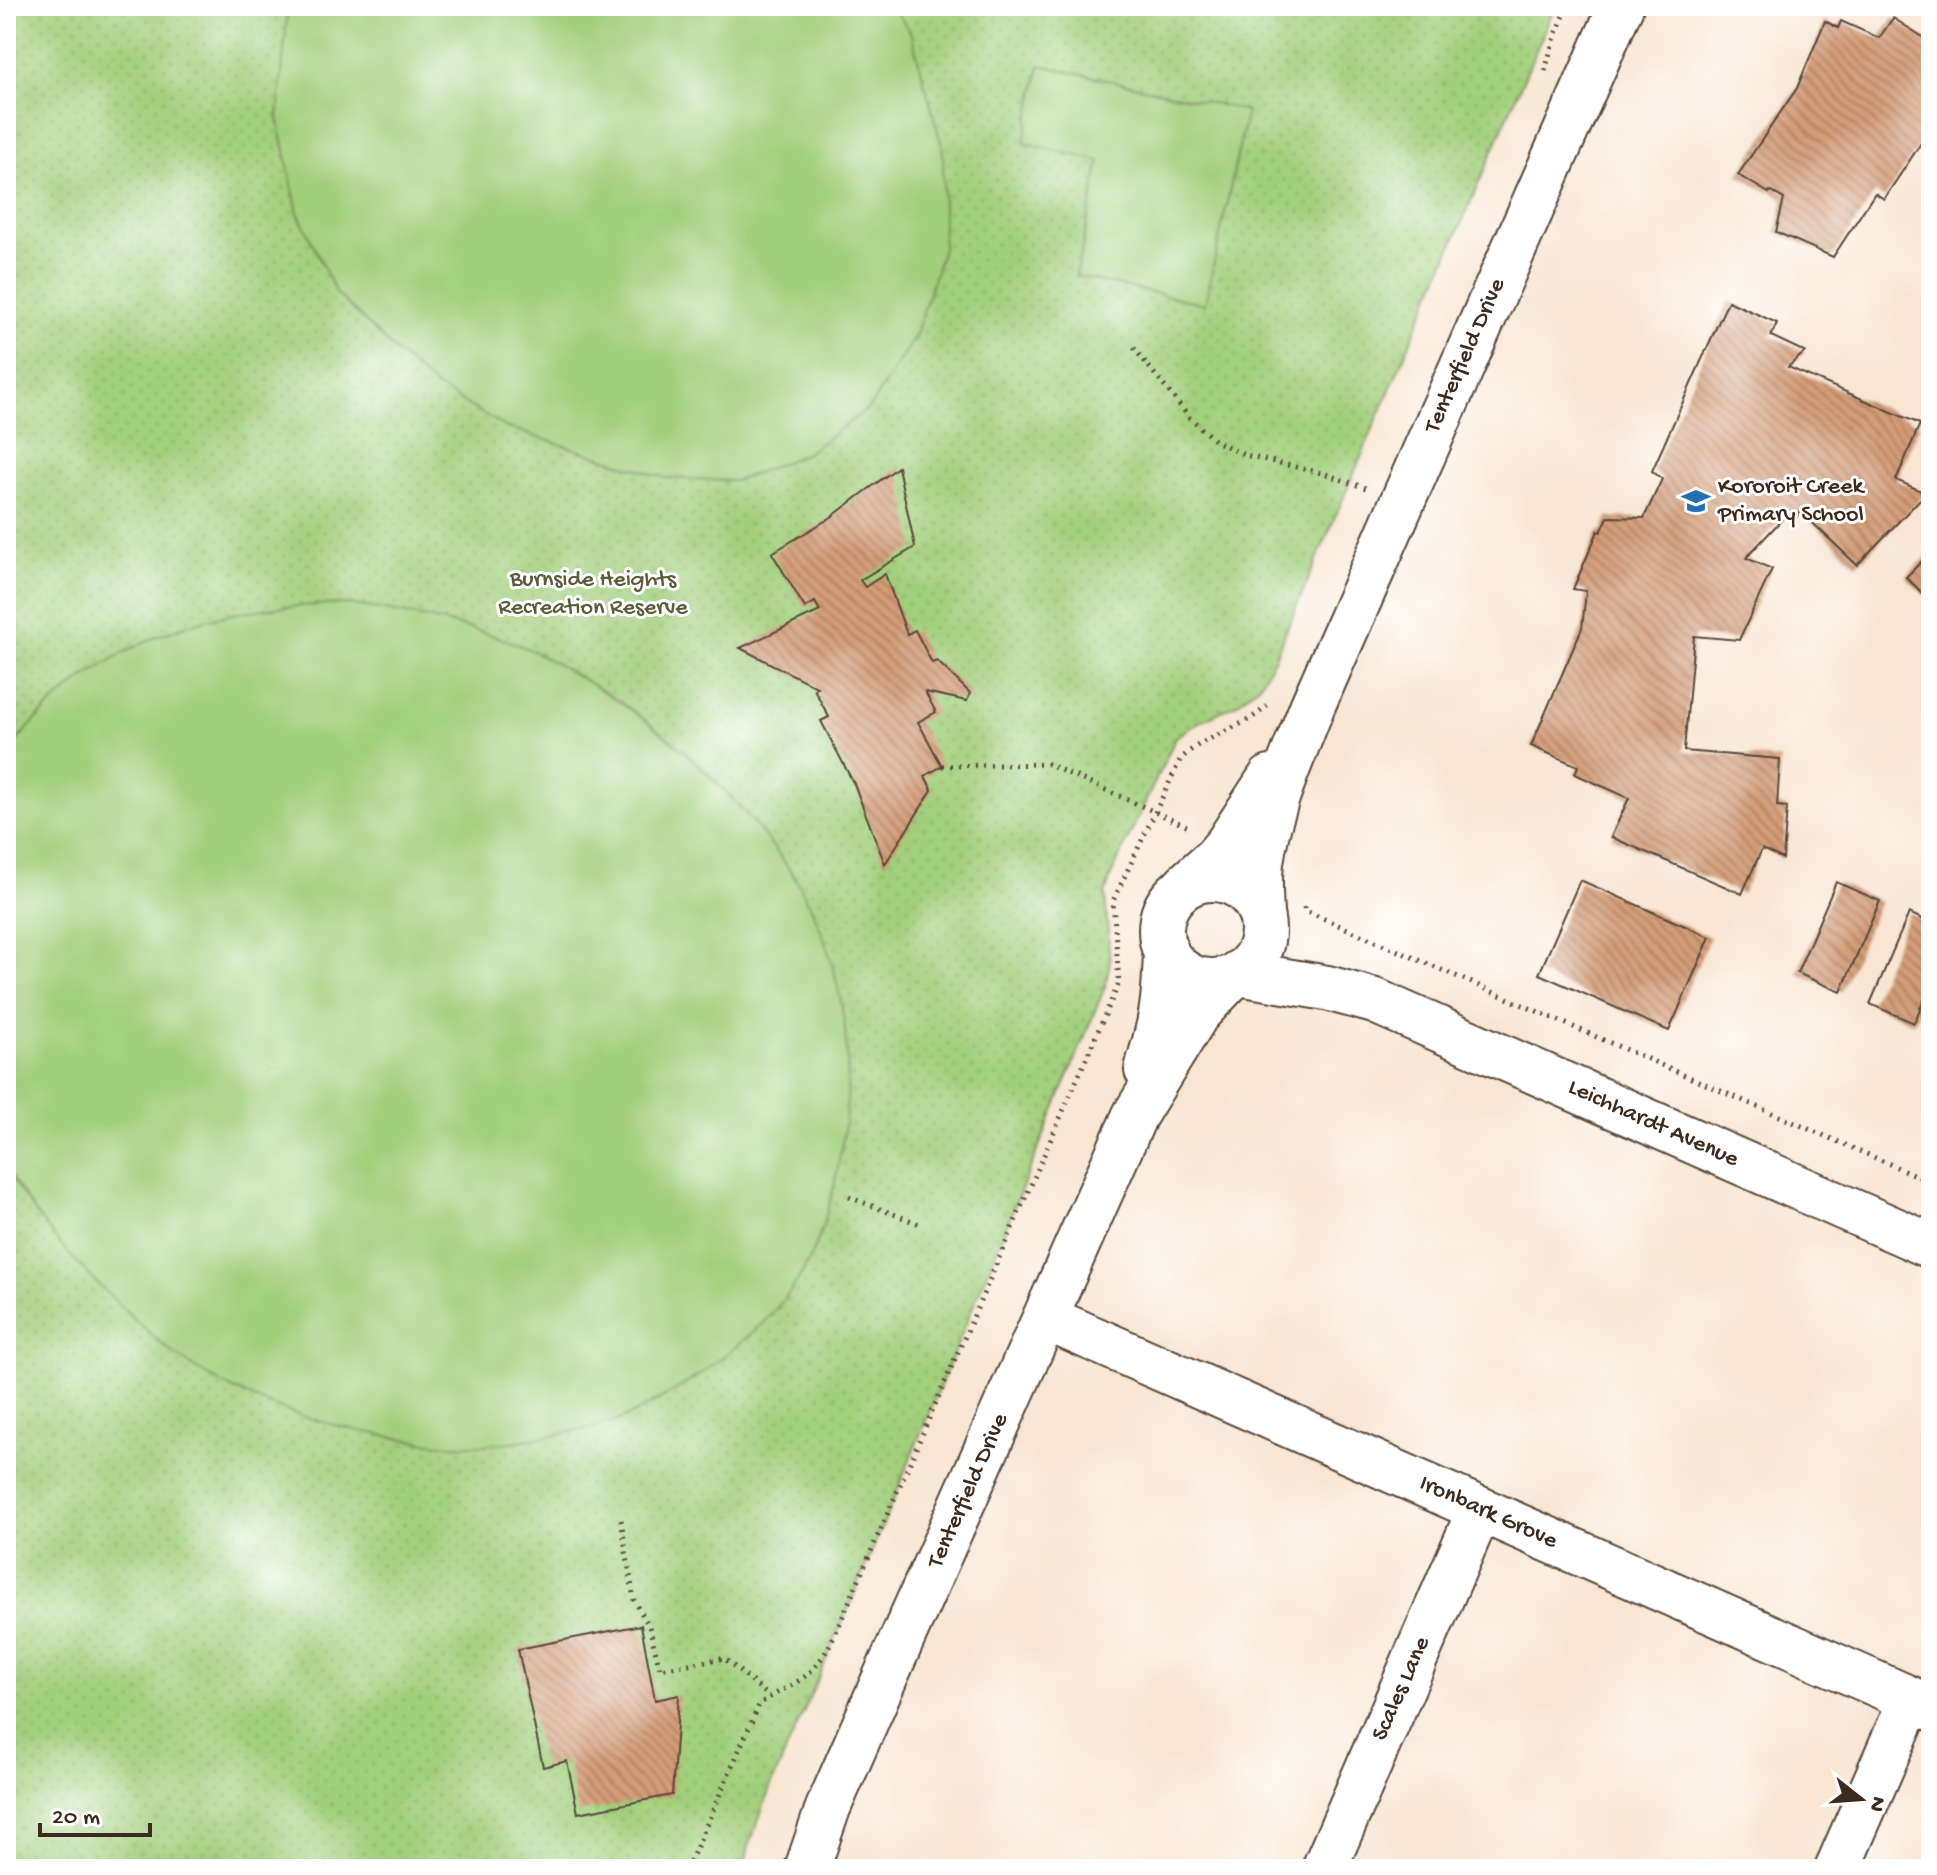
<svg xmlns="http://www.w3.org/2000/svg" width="1937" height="1875" font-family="'Gochi Hand',sans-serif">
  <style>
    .grass { fill: url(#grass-dots); stroke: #6e7c4d; stroke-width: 2 }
    .garden { fill: #a2cf7c; stroke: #6e7c4d; stroke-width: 2 }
    .building { fill: url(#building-back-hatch) }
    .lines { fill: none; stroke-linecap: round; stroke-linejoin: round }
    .minor-casing { stroke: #574639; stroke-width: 48 }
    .path { stroke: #574639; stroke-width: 5; stroke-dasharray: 2 6; stroke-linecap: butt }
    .minor { stroke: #fff; stroke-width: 44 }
    .labels { text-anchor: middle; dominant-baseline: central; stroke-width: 6; stroke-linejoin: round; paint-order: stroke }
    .street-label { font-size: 24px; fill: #3b2a1e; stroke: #fff }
    .poi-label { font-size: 24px; fill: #3b2a1e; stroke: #fff; text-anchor: start }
    .park-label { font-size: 24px; fill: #5a5c3a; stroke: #fff }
  </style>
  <defs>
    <pattern id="grass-dots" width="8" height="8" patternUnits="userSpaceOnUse" patternTransform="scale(2)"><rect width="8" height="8" fill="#a2cf7c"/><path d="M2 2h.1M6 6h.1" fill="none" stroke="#8cb26b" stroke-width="1.8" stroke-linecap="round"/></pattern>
    <pattern id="building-back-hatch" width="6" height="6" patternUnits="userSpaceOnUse" patternTransform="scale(2)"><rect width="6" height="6" fill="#d39b77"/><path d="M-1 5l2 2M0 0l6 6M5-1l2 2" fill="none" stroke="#ac7f61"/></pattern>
  </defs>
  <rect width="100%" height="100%" fill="#fff"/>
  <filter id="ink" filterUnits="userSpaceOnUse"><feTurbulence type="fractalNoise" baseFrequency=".0125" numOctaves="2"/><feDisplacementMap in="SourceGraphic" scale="16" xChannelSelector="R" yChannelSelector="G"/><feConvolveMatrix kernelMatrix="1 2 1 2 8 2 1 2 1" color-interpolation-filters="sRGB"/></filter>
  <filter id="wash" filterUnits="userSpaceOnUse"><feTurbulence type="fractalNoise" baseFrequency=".006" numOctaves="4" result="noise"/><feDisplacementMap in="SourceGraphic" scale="32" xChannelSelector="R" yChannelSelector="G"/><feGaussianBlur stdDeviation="1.8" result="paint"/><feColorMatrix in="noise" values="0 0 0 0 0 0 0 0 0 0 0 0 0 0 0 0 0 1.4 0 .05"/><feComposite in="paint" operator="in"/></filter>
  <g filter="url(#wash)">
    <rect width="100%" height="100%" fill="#f8e6d3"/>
    <!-- grass -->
    <path class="grass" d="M 6,6 L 1555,6 L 1274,659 L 1259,685 L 1236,704 L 1199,722 L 1176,737 L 1112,873 L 1105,894 L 1110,962 L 1105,987 L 846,1614 L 770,1788 L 748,1849 L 745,1869 L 6,1869 Z"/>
    <!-- garden -->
    <g class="garden">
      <path d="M 288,6 L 892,6 L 911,33 L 943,150 L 943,248 L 916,334 L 870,407 L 807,453 L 736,481 L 666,478 L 506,427 L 435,386 L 396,352 L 336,293 L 298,213 L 278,118 Z"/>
      <path d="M 1040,65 L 1247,111 L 1205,304 L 1076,276 L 1100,161 L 1024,143 Z"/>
      <path d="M 348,604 C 411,614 475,625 533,651 C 545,657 556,664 567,670 C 638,709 692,753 745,813 C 767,838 786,862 802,890 C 840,959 854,1045 845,1123 C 838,1176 827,1232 799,1278 C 779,1311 750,1336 719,1360 C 697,1378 672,1393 647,1406 C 638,1411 630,1416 621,1419 C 603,1426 584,1429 565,1433 C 528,1440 489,1447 451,1445 C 419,1443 387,1436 356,1430 C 291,1416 226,1392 172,1352 C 147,1332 124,1309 101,1287 C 64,1251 32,1213 6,1168 L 6,755 C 53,692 121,645 195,623 C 245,608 297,605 348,604 Z"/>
    </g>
    <g id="blocks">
      <!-- building -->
      <g class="building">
        <path d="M 1893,18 L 1931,42 L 1931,128 L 1884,199 L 1875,193 L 1833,257 L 1776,232 L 1784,199 L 1770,191 L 1769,193 L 1738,175 L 1797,88 L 1825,21 L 1838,28 L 1841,21 L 1879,38 Z"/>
        <path d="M 1728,301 L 1777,323 L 1771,336 L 1805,352 L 1788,367 L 1920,424 L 1896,480 L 1926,493 L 1857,565 L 1801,512 L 1793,521 L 1786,515 L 1746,558 L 1772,569 L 1739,640 L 1694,636 L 1684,751 L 1780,759 L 1777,806 L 1787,807 L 1783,859 L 1762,849 L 1742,894 L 1611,837 L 1629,798 L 1575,774 L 1578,766 L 1531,746 L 1582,628 L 1586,591 L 1573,589 L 1598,531 L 1601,532 L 1608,517 L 1644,518 L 1662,479 L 1652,471 Z"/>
        <path d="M 898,467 L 915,547 L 860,580 L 865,587 L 885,574 L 907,634 L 915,630 L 932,663 L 937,661 L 970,693 L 967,701 L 925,692 L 936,712 L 918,722 L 942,766 L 925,776 L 932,790 L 885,864 L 854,784 L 821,721 L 829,717 L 814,689 L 817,687 L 740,648 L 820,611 L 815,602 L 805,608 L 772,553 L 830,518 Z"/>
        <path d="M 1931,552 L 1931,602 L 1906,577 Z"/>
        <path d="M 1580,880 L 1710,937 L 1669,1031 L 1539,974 Z"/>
        <path d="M 1836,882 L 1880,901 L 1841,992 L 1797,973 Z"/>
        <path d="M 1909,913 L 1931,923 L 1931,984 L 1914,1023 L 1870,1004 Z"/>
        <path d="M 641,1625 L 655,1700 L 679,1695 L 672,1795 L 578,1813 L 567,1761 L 543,1767 L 518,1649 Z"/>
      </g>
    </g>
  </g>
  <g filter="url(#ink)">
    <use href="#blocks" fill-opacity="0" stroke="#574639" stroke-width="2"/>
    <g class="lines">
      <defs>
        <g id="minor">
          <circle cx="1212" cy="930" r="51"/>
          <path d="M 1185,885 L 1215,858 L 1227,844 L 1270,778"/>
          <path d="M 1261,913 C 1260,897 1259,880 1261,863 C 1268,809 1293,757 1312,707 L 1621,6"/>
          <path d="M 1238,973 L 1327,988 L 1375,1001 L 1931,1246"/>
          <path d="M 1147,1070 C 1150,1058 1154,1046 1157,1033 C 1164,1007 1165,979 1166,951"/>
          <path d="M 1046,1318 L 1931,1708"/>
          <path d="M 807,1869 L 828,1808 L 887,1673 L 1135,1115 L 1197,1014 L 1232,977"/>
          <path d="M 1324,1869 L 1480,1509"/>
          <path d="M 1837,1869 L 1911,1700"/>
        </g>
      </defs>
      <!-- minor casing -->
      <use href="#minor" class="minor-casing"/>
      <!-- path -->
      <g class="path">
        <path d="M 1545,71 L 1553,42 L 1568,6"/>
        <path d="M 1134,348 L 1189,417 L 1215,441 L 1245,455 L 1325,474 L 1366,488"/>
        <path d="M 942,766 L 1047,764 L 1191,828"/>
        <path d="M 1304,907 L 1305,911 L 1313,914 L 1931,1182"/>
        <path d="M 849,1197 L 922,1225"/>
        <path d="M 621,1520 L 634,1600 L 649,1626 L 660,1669 L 724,1658 L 769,1696"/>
        <path d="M 687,1869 L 759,1705 C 772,1694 789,1688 803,1678 C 827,1660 837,1629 849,1602 L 1119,983 L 1113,901 L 1180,760 C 1204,734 1242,730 1267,706"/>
      </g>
      <!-- minor -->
      <use href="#minor" class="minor"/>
    </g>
  </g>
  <!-- icons -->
  <defs>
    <symbol id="school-bare" viewBox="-9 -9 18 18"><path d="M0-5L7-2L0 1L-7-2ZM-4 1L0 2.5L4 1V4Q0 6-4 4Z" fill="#1f6fb2" stroke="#fff" stroke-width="2.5" paint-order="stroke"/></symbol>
  </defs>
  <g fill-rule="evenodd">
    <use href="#school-bare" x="1676" y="481" width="40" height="40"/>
  </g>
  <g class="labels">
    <!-- street labels -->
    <g class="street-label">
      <text transform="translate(1466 356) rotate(-66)">Tenterfield Drive</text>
      <text transform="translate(1653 1124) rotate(24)">Leichhardt Avenue</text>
      <text transform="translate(969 1491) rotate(-66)">Tenterfield Drive</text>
      <text transform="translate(1488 1513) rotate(24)">Ironbark Grove</text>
      <text transform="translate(1402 1689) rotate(-66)">Scales Lane</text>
    </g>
    <!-- poi labels -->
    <g class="poi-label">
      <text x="1718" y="487">Kororoit Creek<tspan x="1718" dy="28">Primary School</tspan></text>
    </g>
    <!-- park labels -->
    <g class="park-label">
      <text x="593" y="580">Burnside Heights<tspan x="593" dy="28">Recreation Reserve</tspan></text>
    </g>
  </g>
  <!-- margin -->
  <rect width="1937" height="1875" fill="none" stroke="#fff" stroke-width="32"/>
  <!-- north arrow -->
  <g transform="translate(1861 1799) rotate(107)" stroke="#ffffff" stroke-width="6" paint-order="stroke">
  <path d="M0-6L14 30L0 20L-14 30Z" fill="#3b2a1e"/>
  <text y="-12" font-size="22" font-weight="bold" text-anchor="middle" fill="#3b2a1e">N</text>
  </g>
  <!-- scale -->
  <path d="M40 1823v12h110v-12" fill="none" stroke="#3b2a1e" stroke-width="4"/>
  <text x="52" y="1823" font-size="24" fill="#3b2a1e" stroke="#ffffff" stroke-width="6" paint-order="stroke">20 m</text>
</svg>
